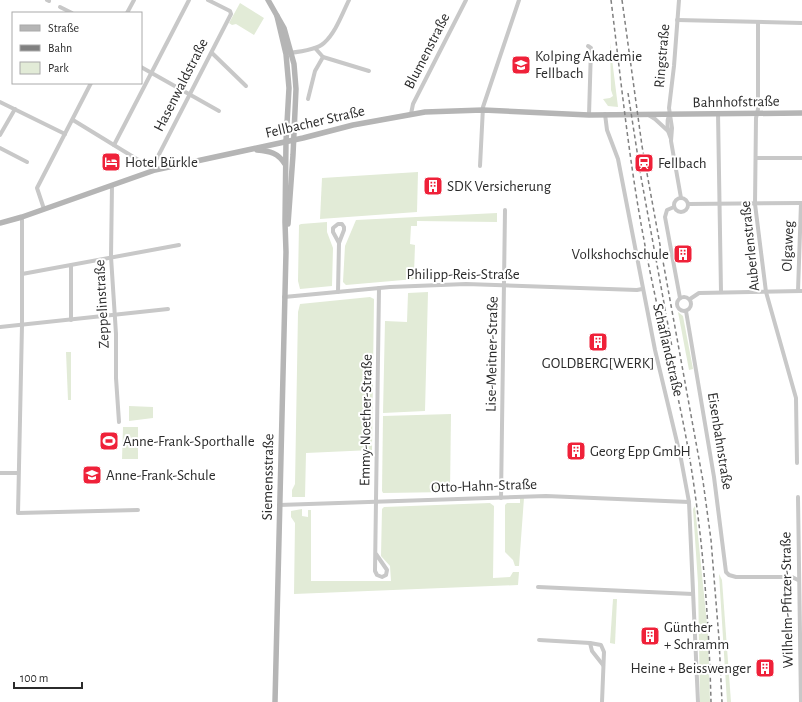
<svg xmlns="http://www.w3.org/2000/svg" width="802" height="702" font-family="'Alegreya Sans',sans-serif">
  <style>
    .green { fill: #e2ebd7 }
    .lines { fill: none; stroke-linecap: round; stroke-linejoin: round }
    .street { stroke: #c8c8c8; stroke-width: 4 }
    .secondary { stroke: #b5b5b5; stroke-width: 5.5 }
    .rail { stroke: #808080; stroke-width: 1.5; stroke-dasharray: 4 3; stroke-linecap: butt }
    .labels { text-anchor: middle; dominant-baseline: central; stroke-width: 4; stroke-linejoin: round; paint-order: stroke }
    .street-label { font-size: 15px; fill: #2b2b2b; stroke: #fff }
    .poi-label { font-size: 15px; fill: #2b2b2b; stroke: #fff; text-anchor: start }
  </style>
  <rect width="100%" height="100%" fill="#fff"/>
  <!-- green -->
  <g class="green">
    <path d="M 240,3 L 264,18 L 254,35 L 236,24 L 232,25 L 229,23 Z"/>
    <path d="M 610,43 L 618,107 L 608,106 L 603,99 L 610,98 L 613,96 L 611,90 Z"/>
    <path d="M 418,172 L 417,212 L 320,219 L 322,178 Z"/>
    <path d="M 497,213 L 497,222 L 417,221 L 417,226 L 411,226 L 410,244 L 415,245 L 414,274 L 415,279 L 346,285 L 343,282 L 345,246 L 356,220 Z"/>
    <path d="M 327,222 L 327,232 L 333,248 L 332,286 L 300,289 L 298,281 L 299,225 L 301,224 Z"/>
    <path d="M 428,292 L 425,411 L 383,413 L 385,321 L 407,322 L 408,293 Z"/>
    <path d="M 370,297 L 374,299 L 372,450 L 306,453 L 305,497 L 292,497 L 292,490 L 295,484 L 298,312 L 300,304 Z"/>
    <path d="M 678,312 L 683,316 L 693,369 L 689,370 Z"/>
    <path d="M 66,352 L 71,352 L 71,400 L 68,400 Z"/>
    <path d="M 129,406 L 153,407 L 153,418 L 129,421 Z"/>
    <path d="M 451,414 L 450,492 L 383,493 L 382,491 L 383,416 Z"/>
    <path d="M 123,427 L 138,427 L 138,459 L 122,459 Z"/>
    <path d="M 520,498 L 524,498 L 519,566 L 515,566 L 513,560 L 505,552 L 505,505 L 507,503 L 520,503 Z"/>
    <path d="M 490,503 L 494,506 L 493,578 L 510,577 L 513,572 L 519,572 L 518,585 L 294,594 L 295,523 L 291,517 L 291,511 L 302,509 L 302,516 L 308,517 L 308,510 L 311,510 L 311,581 L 391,581 L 390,566 L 381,556 L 382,509 L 384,507 Z"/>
    <path d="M 695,506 L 708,634 L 710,702 L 700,702 L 698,583 L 693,509 Z"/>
    <path d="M 719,574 L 722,580 L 731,702 L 727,702 Z"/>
    <path d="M 613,599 L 617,599 L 615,644 L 610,643 Z"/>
  </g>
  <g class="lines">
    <!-- street -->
    <g class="street">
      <path d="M 47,0 L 49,1"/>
      <path d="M 679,0 L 674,66 L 669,108 L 672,128 L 671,141 L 681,198"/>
      <path d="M 60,7 L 72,13"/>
      <path d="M 127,13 L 134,0"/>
      <path d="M 677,20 L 802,23"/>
      <path d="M 758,22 L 758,109 L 756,118 L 755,204 L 766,292 L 796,398 L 797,463"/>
      <path d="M 588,46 L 591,48 L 589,115"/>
      <path d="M 315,48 L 323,57 L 369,71"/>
      <path d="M 212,53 L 246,86"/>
      <path d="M 289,53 C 298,52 318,49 324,43 C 336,32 342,14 349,0"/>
      <path d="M 141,67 L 219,111"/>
      <path d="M 308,99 L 315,71 L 323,57"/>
      <path d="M 0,102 L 65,134"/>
      <path d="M 718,113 L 721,292"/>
      <path d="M 411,114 L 413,104 L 466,0"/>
      <path d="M 605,114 L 607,130 L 618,159 L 655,350 L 681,459 L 689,502 L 698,702"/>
      <path d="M 647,114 L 655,119 L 668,131"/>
      <path d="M 669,115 C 666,123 667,130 671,139"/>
      <path d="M 73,120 L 153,169"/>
      <path d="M 0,135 L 15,109"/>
      <path d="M 114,145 L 189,0"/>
      <path d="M 0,148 L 27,162"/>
      <path d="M 756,158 L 802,158"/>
      <path d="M 480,166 L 483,107 L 519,0"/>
      <path d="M 152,168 L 231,14 L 230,11 L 208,0"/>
      <path d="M 112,185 L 111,257 L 116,334 L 116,378 L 119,422"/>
      <circle cx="681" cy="205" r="7"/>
      <path d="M 689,204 L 802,203"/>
      <path d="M 674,207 L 667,210 L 665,217 L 680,298"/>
      <path d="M 44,209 L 37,188 L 91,83"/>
      <path d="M 22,217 L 22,325 L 18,513 L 138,510"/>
      <path d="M 71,266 L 71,320"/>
      <path d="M 22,274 L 179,245"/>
      <path d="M 798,291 L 801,203"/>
      <path d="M 338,292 L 339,243 L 344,230 L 344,227 L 342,224 L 338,224 L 333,228 L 333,232 L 339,243"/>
      <circle cx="684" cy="304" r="7"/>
      <path d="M 284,297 L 390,287 L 466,284 L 637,290 L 642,289"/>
      <path d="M 690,299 L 699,293 L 802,291"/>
      <path d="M 686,311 L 714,477 L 726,572 L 729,575 L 736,577 L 792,577 L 798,580"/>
      <path d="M 0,327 L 168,309"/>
      <path d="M 0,473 L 18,473"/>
      <path d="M 798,497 L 801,702"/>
      <path d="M 501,498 L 505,210"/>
      <path d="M 279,505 L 546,496 L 689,502"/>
      <path d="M 376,554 L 387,570 L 386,575 L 382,577 L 377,575 L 375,571 L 379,288"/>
      <path d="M 538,587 L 693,594"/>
      <path d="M 539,640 L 590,643 L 601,645 L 604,652 L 602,702"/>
      <path d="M 590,643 L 592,651 L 603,665"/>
    </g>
    <!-- secondary -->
    <g class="secondary">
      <path d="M 268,0 L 284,28 L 294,64 L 296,89 L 293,155 L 288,224"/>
      <path d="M 257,150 C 270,151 278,153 285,164"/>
      <path d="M 0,223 L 22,217 L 155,170 L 303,138 L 353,125 L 425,112 L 483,110 L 589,115 L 802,113"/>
      <path d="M 275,702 L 286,252 L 285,222 L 286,141 L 289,88 L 286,54 L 277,16"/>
    </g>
    <!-- rail -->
    <g class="rail">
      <path d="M 611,0 C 621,80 629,161 644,240 C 657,314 678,387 690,460 C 703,540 709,621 711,702"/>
      <path d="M 622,0 L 642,146 L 703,481 L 711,540 L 719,639 L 722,702"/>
      <path d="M 628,93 L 641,177 L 672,347"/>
    </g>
  </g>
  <!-- icons -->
  <defs>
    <symbol id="school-square" viewBox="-11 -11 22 22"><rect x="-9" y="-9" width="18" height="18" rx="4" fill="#ef2139" stroke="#fff"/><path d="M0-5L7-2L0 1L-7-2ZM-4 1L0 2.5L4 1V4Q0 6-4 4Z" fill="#fff"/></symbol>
    <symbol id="hotel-square" viewBox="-11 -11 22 22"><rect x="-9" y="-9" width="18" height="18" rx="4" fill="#ef2139" stroke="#fff"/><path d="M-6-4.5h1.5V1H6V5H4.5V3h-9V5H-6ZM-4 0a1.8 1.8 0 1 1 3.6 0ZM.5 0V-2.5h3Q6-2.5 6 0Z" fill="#fff"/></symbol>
    <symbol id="station-square" viewBox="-11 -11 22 22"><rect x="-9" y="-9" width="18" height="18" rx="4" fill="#ef2139" stroke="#fff"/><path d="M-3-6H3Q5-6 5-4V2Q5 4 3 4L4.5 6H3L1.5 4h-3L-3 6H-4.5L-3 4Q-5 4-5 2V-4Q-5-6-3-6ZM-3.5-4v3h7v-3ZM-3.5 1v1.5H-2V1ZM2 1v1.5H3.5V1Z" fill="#fff"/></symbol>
    <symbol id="building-square" viewBox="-11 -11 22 22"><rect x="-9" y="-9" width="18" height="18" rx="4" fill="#ef2139" stroke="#fff"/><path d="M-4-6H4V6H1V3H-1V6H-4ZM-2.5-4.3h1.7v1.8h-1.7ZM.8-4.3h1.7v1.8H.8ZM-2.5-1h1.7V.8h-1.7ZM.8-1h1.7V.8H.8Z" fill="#fff"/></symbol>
    <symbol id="stadium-square" viewBox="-11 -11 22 22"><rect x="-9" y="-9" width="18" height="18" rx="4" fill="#ef2139" stroke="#fff"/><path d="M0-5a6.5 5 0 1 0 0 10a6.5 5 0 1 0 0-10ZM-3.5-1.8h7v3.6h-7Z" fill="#fff"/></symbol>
  </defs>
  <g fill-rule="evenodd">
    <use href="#school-square" x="510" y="54" width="22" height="22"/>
    <use href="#hotel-square" x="100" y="151" width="22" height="22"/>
    <use href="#station-square" x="633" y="152" width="22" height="22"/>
    <use href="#building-square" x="422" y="175" width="22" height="22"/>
    <use href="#building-square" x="672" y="243" width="22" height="22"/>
    <use href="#building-square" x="587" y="331" width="22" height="22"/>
    <use href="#stadium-square" x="98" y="430" width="22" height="22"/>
    <use href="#building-square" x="565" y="440" width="22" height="22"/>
    <use href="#school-square" x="81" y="464" width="22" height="22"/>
    <use href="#building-square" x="639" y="625" width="22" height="22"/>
    <use href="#building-square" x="754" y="657" width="22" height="22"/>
  </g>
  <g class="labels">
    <!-- street labels -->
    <g class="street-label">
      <text transform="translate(427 51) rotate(-63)">Blumenstraße</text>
      <text transform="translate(662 56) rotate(-85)">Ringstraße</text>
      <text transform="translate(181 85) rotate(-63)">Hasenwaldstraße</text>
      <text transform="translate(736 102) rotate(-1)">Bahnhofstraße</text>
      <text transform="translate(315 122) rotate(-13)">Fellbacher Straße</text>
      <text transform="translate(750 246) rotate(-96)">Auberlenstraße</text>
      <text transform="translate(788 246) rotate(-88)">Olgaweg</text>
      <text x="463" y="274">Philipp-Reis-Straße</text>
      <text transform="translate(102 304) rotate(-93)">Zeppelinstraße</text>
      <text transform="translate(668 350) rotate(77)">Schaflandstraße</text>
      <text transform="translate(492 354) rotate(-89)">Lise-Meitner-Straße</text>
      <text transform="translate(366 420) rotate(-89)">Emmy-Noether-Straße</text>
      <text transform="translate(720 441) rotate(81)">Eisenbahnstraße</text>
      <text transform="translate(268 477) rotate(-89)">Siemensstraße</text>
      <text transform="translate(484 486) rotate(-2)">Otto-Hahn-Straße</text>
      <text transform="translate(787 600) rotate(-91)">Wilhelm-Pfitzer-Straße</text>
    </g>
    <!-- poi labels -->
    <g class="poi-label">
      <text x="535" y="56">Kolping Akademie<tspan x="535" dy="17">Fellbach</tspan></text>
      <text x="125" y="162">Hotel Bürkle</text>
      <text x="658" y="163">Fellbach</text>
      <text x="447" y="186">SDK Versicherung</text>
      <text x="669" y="254" text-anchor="end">Volkshochschule</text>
      <text x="598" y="363" text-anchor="middle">GOLDBERG[WERK]</text>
      <text x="123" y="441">Anne-Frank-Sporthalle</text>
      <text x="590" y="451">Georg Epp GmbH</text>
      <text x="106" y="475">Anne-Frank-Schule</text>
      <text x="664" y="627">Günther<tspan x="664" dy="17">+ Schramm</tspan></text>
      <text x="751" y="668" text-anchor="end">Heine + Beisswenger</text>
    </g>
  </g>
  <!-- legend -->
  <rect x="12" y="12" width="130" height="72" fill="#ffffff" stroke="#aaaaaa"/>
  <rect x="20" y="25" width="20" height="6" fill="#b5b5b5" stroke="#aaaaaa"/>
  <text x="48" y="32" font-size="12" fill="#2b2b2b">Straße</text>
  <rect x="20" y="45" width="20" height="6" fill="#808080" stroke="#aaaaaa"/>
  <text x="48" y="52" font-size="12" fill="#2b2b2b">Bahn</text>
  <rect x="20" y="62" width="20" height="12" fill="#e2ebd7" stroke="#aaaaaa"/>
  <text x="48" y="72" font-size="12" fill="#2b2b2b">Park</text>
  <!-- scale -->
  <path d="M14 682v6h68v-6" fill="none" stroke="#2b2b2b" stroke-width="2"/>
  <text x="20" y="682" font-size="12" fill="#2b2b2b" stroke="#ffffff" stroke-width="3" paint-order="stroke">100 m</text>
</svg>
